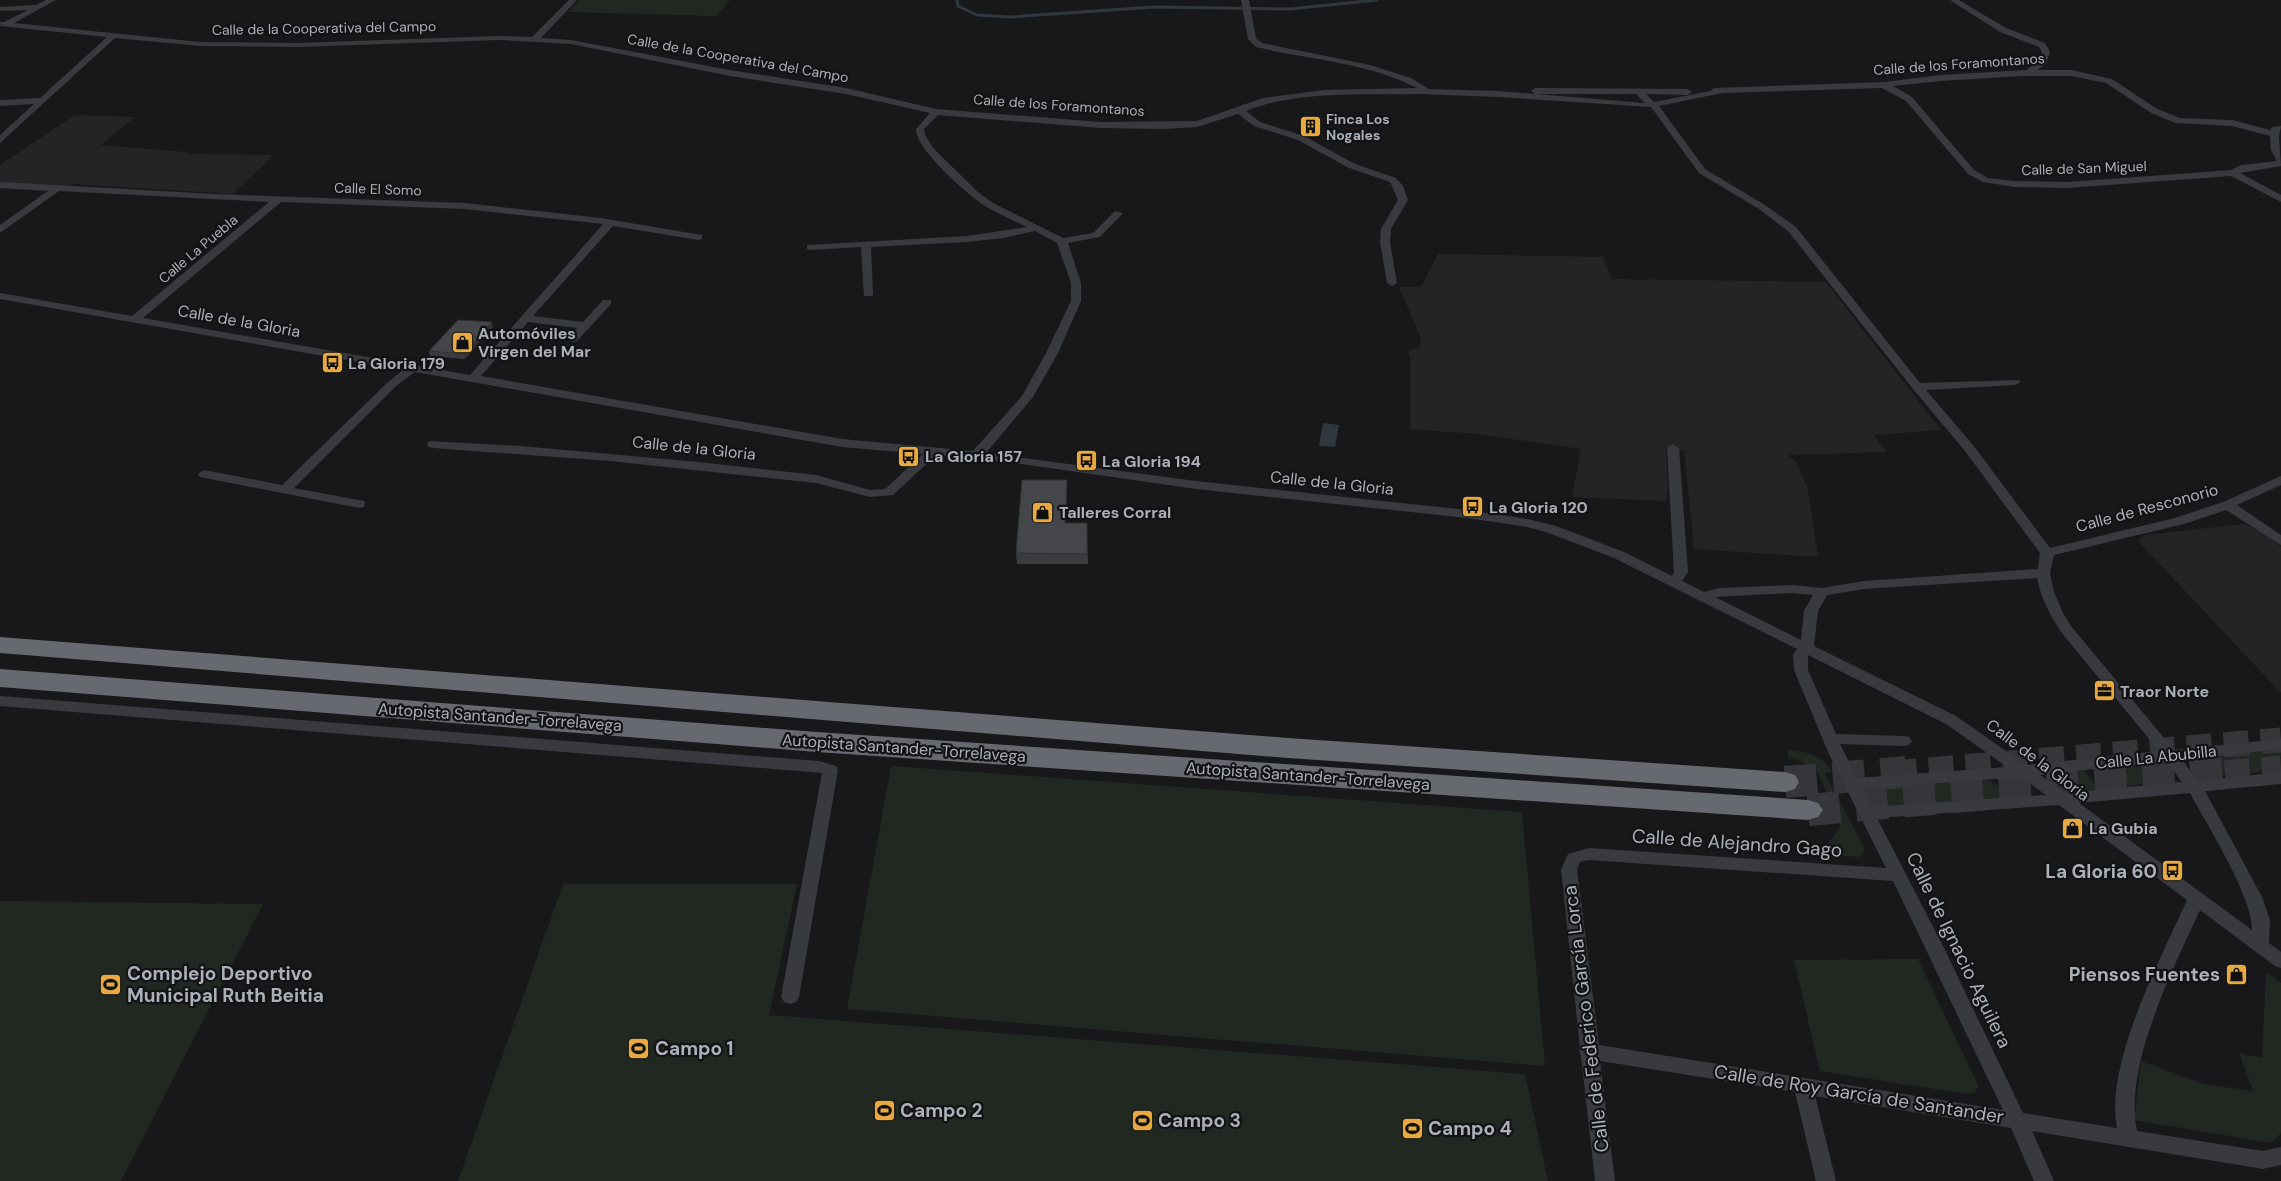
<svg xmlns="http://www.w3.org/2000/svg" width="2281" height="1181" font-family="'DM Sans',sans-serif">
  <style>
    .built { fill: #242427 }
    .green { fill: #202821 }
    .water { fill: #2f383e }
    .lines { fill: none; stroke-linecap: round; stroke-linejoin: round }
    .stream { stroke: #2f383e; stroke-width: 3 }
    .motorway-tunnel-far1 { stroke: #35363a; stroke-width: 25; stroke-dasharray: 25 12; stroke-linecap: butt }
    .motorway-tunnel { stroke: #35363a; stroke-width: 32; stroke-dasharray: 32 16; stroke-linecap: butt }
    .minor { fill: #393a3f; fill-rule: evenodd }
    .motorway { fill: #666970; fill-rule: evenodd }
    .wall { fill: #3b3c40 }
    .shaded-wall { fill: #303134 }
    .building { fill: #45464a; stroke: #303134 }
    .labels { text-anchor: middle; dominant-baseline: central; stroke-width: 4.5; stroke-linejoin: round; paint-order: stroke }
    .far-street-label { font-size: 14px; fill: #abb0b9; stroke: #131315 }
    .far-poi-label { font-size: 14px; font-weight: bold; fill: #abb0b9; stroke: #131315; text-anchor: start }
    .street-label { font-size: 16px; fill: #abb0b9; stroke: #131315 }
    .poi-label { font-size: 16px; font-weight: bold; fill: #abb0b9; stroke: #131315; text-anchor: start }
    .near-street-label { font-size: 19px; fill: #abb0b9; stroke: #131315 }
    .near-poi-label { font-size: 19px; font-weight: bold; fill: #abb0b9; stroke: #131315; text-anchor: start }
  </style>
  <rect width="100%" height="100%" fill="#18181a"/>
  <!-- built -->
  <g class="built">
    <path d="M 75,115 L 135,117 L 101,145 L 188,152 L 186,154 L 274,155 L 233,194 L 73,184 L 69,187 L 0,183 L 0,165 Z"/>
    <path d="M 1438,254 L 1603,257 L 1612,279 L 1826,282 L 1941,430 L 1874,435 L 1887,452 L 1787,455 L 1797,463 L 1808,490 L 1818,557 L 1694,549 L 1684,450 L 1666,448 L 1668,488 L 1666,501 L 1572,497 L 1581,449 L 1477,434 L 1410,429 L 1410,357 L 1407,351 L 1419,347 L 1421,338 L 1399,287 L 1421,287 Z"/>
    <path d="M 2243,524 L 2262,530 L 2281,547 L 2281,693 L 2138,541 L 2145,535 Z"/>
  </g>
  <!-- green -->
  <g class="green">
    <path d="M 580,0 L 730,0 L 717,16 L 568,12 Z"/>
    <path d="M 2281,748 L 2281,769 C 2260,771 2207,785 2196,761 L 2200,757 Z"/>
    <path d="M 1787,750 C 1806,752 1822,754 1832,772 L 1824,773 L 1865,849 L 1863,855 L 1858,857 L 1820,854 L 1841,826 L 1817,770 L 1796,759 L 1789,759 Z"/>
    <path d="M 2146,764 L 2158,765 L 2169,776 L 2168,780 L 2111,789 L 2096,770 Z"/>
    <path d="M 891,766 L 1522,812 L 1545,1066 L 847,1009 Z"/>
    <path d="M 2084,770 L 2099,790 C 2086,791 2070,794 2062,781 L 2063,774 Z"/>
    <path d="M 1989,780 L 2016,799 L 1886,807 L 1876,802 L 1872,797 L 1872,790 L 1879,787 Z"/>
    <path d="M 563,884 L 797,884 L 769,1015 L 1525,1074 L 1548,1181 L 458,1181 Z"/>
    <path d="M 0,901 L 263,904 L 121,1181 L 0,1181 Z"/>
    <path d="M 1918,959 L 1978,1085 L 1976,1092 L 1967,1094 L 1820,1071 L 1794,960 Z"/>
    <path d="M 2266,972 L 2281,983 L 2281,1133 L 2271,1143 L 2134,1120 L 2141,1061 L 2204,1084 L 2253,1091 L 2239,1053 L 2262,1058 Z"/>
  </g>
  <!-- water -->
  <path class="water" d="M 1323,423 L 1339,425 L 1335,447 L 1319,446 Z"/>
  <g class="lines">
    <!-- stream -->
    <path class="stream" d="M 957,0 L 958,6 L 977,15 L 1009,17 L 1154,7 L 1290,9 L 1377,0"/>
    <!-- motorway-tunnel-far1 -->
    <g class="motorway-tunnel-far1">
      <path d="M 1892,773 L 2281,740"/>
      <path d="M 2225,773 L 2281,768"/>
    </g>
    <!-- motorway-tunnel -->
    <g class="motorway-tunnel">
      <path d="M 1785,782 L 1906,772"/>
      <path d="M 1808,810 L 2239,772"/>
    </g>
    <!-- minor -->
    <g class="minor">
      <path d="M 46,0 L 56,0 L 14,23 L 200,42 L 298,43 L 499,36 L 532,37 L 569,0 L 577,0 L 541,38 L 571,40 L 730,70 L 846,88 L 936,109 L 1101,122 L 1197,121 L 1263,98 L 1324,90 L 1417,88 C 1368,62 1310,60 1256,47 L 1248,39 L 1241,0 L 1249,0 L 1256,38 L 1262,43 L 1370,65 L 1411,78 L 1429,89 L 1498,91 L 1645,103 L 1636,94 L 1535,94 L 1531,91 L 1535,88 L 1688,89 L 1692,92 L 1688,95 L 1646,94 L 1654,102 L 1710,91 L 1714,88 L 1884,82 L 1941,75 L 2026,70 L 2039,61 L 2042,52 L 2039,47 L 2000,32 L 1950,0 L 1959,0 L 2006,28 L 2045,43 L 2050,52 L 2046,64 L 2037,70 L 2071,70 L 2112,79 L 2157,109 L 2180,118 L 2232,120 L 2270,130 L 2272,127 L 2281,126 L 2279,137 L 2281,166 L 2240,173 L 2281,195 L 2281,202 L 2231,176 L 2068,188 L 2014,187 L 1983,182 L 1968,174 L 1906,101 L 1882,88 L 1723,93 L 1659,106 L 1705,169 L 1765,205 L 1796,227 L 1920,383 L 2019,380 L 2021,382 L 2015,385 L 1926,390 L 1973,445 L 2050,548 L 2175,518 L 2223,502 L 2281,476 L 2281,485 L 2237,505 L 2281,535 L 2281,545 L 2226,510 L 2184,524 L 2054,555 L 2050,573 L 2054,592 L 2063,613 L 2071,626 L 2174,750 L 2281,739 L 2281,749 L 2182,760 L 2198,781 L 2281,772 L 2281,784 L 2205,791 L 2262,897 L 2270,920 L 2269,943 L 2281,952 L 2281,968 L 2275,966 L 2200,910 C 2173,969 2123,1067 2137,1131 L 2263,1151 L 2281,1147 L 2281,1165 L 2263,1169 L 2032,1131 L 2054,1181 L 2034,1181 L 2011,1128 L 1815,1096 L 1836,1181 L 1816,1181 L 1795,1092 L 1600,1061 L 1615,1181 L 1595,1181 L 1581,1056 L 1579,1051 L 1580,1048 L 1561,869 L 1568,854 L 1589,848 L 1886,868 L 1828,752 L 1794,670 L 1793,655 L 1797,649 L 1614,558 L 1546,532 L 1527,527 L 1467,518 L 1196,489 L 1015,463 L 936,455 L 893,495 L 870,497 L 816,483 L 610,461 L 433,448 L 429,447 L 427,444 L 429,441 L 521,446 L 698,462 L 816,475 L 870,490 L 885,489 L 923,454 L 842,447 L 415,372 L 396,386 L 294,488 L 364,501 L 365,504 L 364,507 L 359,508 L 200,477 L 198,474 L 204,470 L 282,485 L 388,382 L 403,370 L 0,299 L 0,293 L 132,316 L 269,202 L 59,191 L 0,233 L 0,225 L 48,191 L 0,188 L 0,182 L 215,194 L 465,203 L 601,218 L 702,235 L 702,239 L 698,240 L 613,226 L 533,316 L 583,322 L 603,300 L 611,300 L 611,304 L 577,341 L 573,342 L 567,339 L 577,328 L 528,322 L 481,376 L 842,439 L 973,451 L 1022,396 L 1046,353 L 1071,301 L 1071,283 L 1057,243 L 1035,231 L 1004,238 L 967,242 L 871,247 L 873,294 L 872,296 L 864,296 L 861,247 L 811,250 L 807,249 L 807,245 L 967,236 L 1027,227 C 1013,220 998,214 985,206 C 968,195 915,149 916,129 L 930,113 L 846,94 L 730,76 L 571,44 L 499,40 L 298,47 L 200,46 L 115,38 L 0,143 L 0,135 L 34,104 L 0,106 L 0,100 L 40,98 L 107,37 L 0,26 L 0,22 L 4,22 L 28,10 L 0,11 L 0,7 L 36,5 ZM 2022,76 L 2071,76 L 2106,83 L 2151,113 L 2176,123 L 2232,126 L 2270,136 L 2271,150 L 2277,161 L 2241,165 L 2231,170 L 2068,182 L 2014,181 L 1988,178 L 1974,170 L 1912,97 L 1893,86 L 1941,81 ZM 1418,94 L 1498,97 L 1651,107 L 1699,173 L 1759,209 L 1788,231 L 1913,389 L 1965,451 L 2040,553 L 2038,569 L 1864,581 L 1822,588 L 1792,585 L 1720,588 L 1704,592 L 1682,581 L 1688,572 L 1679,448 L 1673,444 L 1667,448 L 1674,572 L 1672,576 L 1624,552 L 1556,526 L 1527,519 L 1467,510 L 1196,481 L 986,453 L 1033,397 L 1058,353 L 1081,301 L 1081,283 L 1068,243 L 1100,237 L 1123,213 L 1115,211 L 1093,233 L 1063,238 L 993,203 L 979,193 L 934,149 L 925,135 L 924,129 L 938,115 L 1101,128 L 1164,129 L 1197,127 L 1238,114 L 1254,126 L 1298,140 L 1349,168 L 1390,182 L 1398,200 L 1381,229 L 1380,242 L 1387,283 L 1392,286 L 1397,283 L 1390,242 L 1391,229 L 1408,200 L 1403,186 L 1396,178 L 1355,164 L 1304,136 L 1260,122 L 1246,111 C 1299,90 1361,95 1418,94 ZM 281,202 L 465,209 L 603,224 L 470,375 L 143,318 ZM 2037,578 C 2041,598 2050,615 2061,632 L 2159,751 L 2026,765 L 1956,716 L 1814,646 L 1818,611 L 1827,595 L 1864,589 ZM 1792,593 L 1813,595 L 1804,611 L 1801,640 L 1715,597 ZM 1808,655 L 1946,724 L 2007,767 L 1857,778 L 1840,744 L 1904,746 L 1909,745 L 1912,741 L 1909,737 L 1904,736 L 1836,734 L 1808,670 ZM 2166,761 L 2182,782 L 2065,793 L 2040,775 ZM 2021,777 L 2046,795 L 1872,807 L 1862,789 ZM 2190,793 C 2207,825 2253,897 2252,930 L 2079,803 ZM 2059,805 L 2187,900 C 2161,958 2104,1065 2117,1128 L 2023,1113 L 1944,948 L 1877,818 ZM 1589,860 L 1893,881 L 2003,1110 L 1599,1045 L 1577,869 L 1580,862 Z"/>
      <path d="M 0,696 L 819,761 L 836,766 L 838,770 L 799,997 L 796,1002 L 790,1004 L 784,1002 L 781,997 L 822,773 L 0,706 Z"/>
    </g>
    <!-- motorway -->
    <g class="motorway">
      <path d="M 0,637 L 1288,738 L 1785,772 L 1795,775 L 1799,782 L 1795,789 L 1785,792 L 1288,758 L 0,653 Z"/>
      <path d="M 0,669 L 817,732 L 1808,800 L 1818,803 L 1823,810 L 1818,817 L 1808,820 L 817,752 L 0,687 Z"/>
    </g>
  </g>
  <!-- wall -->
  <g class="wall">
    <path d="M 493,327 L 465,359 L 430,356 L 429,351 Z"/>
    <path d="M 1067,491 L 1066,523 L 1087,523 L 1088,564 L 1017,564 L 1016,553 Z"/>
  </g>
  <!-- shaded-wall -->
  <g class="shaded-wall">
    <path d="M 492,322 L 493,327 L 465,359 L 464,354 Z"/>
    <path d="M 1067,480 L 1067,491 L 1065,534 L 1065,523 Z"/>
  </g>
  <!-- building -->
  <g class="building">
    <path d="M 458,320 L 492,322 L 464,354 L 429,351 Z"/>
    <path d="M 1022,480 L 1067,480 L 1065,523 L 1087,523 L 1087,554 L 1016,553 Z"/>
  </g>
  <!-- icons -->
  <defs>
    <symbol id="building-square" viewBox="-11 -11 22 22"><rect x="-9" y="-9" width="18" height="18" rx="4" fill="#e9a941" stroke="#131315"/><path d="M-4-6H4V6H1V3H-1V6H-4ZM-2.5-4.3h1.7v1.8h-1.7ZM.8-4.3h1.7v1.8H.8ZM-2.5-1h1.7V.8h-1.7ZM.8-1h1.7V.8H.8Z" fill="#111"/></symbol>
    <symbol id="shop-square" viewBox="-11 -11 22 22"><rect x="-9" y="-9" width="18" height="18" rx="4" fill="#e9a941" stroke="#131315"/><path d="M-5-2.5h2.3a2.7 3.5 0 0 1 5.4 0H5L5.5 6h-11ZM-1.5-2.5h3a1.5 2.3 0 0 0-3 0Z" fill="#111"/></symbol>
    <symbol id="bus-square" viewBox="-11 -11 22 22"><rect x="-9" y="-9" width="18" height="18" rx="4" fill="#e9a941" stroke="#131315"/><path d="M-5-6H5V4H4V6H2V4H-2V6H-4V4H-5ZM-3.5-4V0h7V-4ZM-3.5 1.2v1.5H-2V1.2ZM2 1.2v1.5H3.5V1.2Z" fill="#111"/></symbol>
    <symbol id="office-square" viewBox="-11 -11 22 22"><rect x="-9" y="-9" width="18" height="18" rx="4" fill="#e9a941" stroke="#131315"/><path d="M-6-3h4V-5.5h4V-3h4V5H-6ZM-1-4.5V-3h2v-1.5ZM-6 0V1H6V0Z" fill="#111"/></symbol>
    <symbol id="stadium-square" viewBox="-11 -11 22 22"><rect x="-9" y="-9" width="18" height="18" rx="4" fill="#e9a941" stroke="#131315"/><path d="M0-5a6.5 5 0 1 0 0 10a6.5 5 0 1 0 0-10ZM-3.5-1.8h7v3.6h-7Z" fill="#111"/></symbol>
  </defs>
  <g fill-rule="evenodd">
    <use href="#building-square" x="1298" y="114" width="25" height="25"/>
    <use href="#shop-square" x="450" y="330" width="25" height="25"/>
    <use href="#bus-square" x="320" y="350" width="25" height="25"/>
    <use href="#bus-square" x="896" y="444" width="25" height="25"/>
    <use href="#bus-square" x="1074" y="448" width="25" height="25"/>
    <use href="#bus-square" x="1460" y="494" width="25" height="25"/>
    <use href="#shop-square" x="1030" y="500" width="25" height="25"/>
    <use href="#office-square" x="2092" y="678" width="25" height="25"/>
    <use href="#shop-square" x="2060" y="816" width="25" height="25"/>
    <use href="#bus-square" x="2160" y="858" width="25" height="25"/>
    <use href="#shop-square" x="2224" y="962" width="25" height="25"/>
    <use href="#stadium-square" x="98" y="972" width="25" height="25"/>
    <use href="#stadium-square" x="626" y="1036" width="25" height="25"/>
    <use href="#stadium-square" x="872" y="1098" width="25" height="25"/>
    <use href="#stadium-square" x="1130" y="1108" width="25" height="25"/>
    <use href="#stadium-square" x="1400" y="1116" width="25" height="25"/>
  </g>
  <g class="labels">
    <!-- far-street labels -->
    <g class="far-street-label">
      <text transform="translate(324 28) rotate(-1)">Calle de la Cooperativa del Campo</text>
      <text transform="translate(738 58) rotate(10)">Calle de la Cooperativa del Campo</text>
      <text transform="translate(1959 64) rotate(-4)">Calle de los Foramontanos</text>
      <text transform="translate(1059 105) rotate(4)">Calle de los Foramontanos</text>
      <text transform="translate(2084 168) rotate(-2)">Calle de San Miguel</text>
      <text transform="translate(378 189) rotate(2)">Calle El Somo</text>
      <text transform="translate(198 249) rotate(-40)">Calle La Puebla</text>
    </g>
    <!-- far-poi labels -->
    <g class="far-poi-label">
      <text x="1326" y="119">Finca Los<tspan x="1326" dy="16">Nogales</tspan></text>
    </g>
    <!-- street labels -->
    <g class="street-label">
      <text transform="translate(239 321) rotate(10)">Calle de la Gloria</text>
      <text transform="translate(694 448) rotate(6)">Calle de la Gloria</text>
      <text transform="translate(1332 483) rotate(6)">Calle de la Gloria</text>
      <text transform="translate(2147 508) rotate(-15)">Calle de Resconorio</text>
      <text transform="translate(500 717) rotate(4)">Autopista Santander-Torrelavega</text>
      <text transform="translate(904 748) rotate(4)">Autopista Santander-Torrelavega</text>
      <text transform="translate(2156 757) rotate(-6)">Calle La Abubilla</text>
      <text transform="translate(2038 760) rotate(37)">Calle de la Gloria</text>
      <text transform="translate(1308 776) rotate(4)">Autopista Santander-Torrelavega</text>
    </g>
    <!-- poi labels -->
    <g class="poi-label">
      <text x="478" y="333">Automóviles<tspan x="478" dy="18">Virgen del Mar</tspan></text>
      <text x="348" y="363">La Gloria 179</text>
      <text x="925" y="456">La Gloria 157</text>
      <text x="1102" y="461">La Gloria 194</text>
      <text x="1489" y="507">La Gloria 120</text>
      <text x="1059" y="512">Talleres Corral</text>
      <text x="2120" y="691">Traor Norte</text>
      <text x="2089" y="828">La Gubia</text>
    </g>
    <!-- near-street labels -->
    <g class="near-street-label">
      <text transform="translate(1737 843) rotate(4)">Calle de Alejandro Gago</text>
      <text transform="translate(1959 950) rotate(64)">Calle de Ignacio Aguilera</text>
      <text transform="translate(1586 1019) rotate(-97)">Calle de Federico García Lorca</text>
      <text transform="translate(1859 1094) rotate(9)">Calle de Roy García de Santander</text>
    </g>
    <!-- near-poi labels -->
    <g class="near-poi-label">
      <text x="2157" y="871" text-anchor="end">La Gloria 60</text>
      <text x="127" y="973">Complejo Deportivo<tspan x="127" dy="22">Municipal Ruth Beitia</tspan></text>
      <text x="2220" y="974" text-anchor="end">Piensos Fuentes</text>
      <text x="655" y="1048">Campo 1</text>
      <text x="900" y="1110">Campo 2</text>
      <text x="1158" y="1120">Campo 3</text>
      <text x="1428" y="1128">Campo 4</text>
    </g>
  </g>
</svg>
